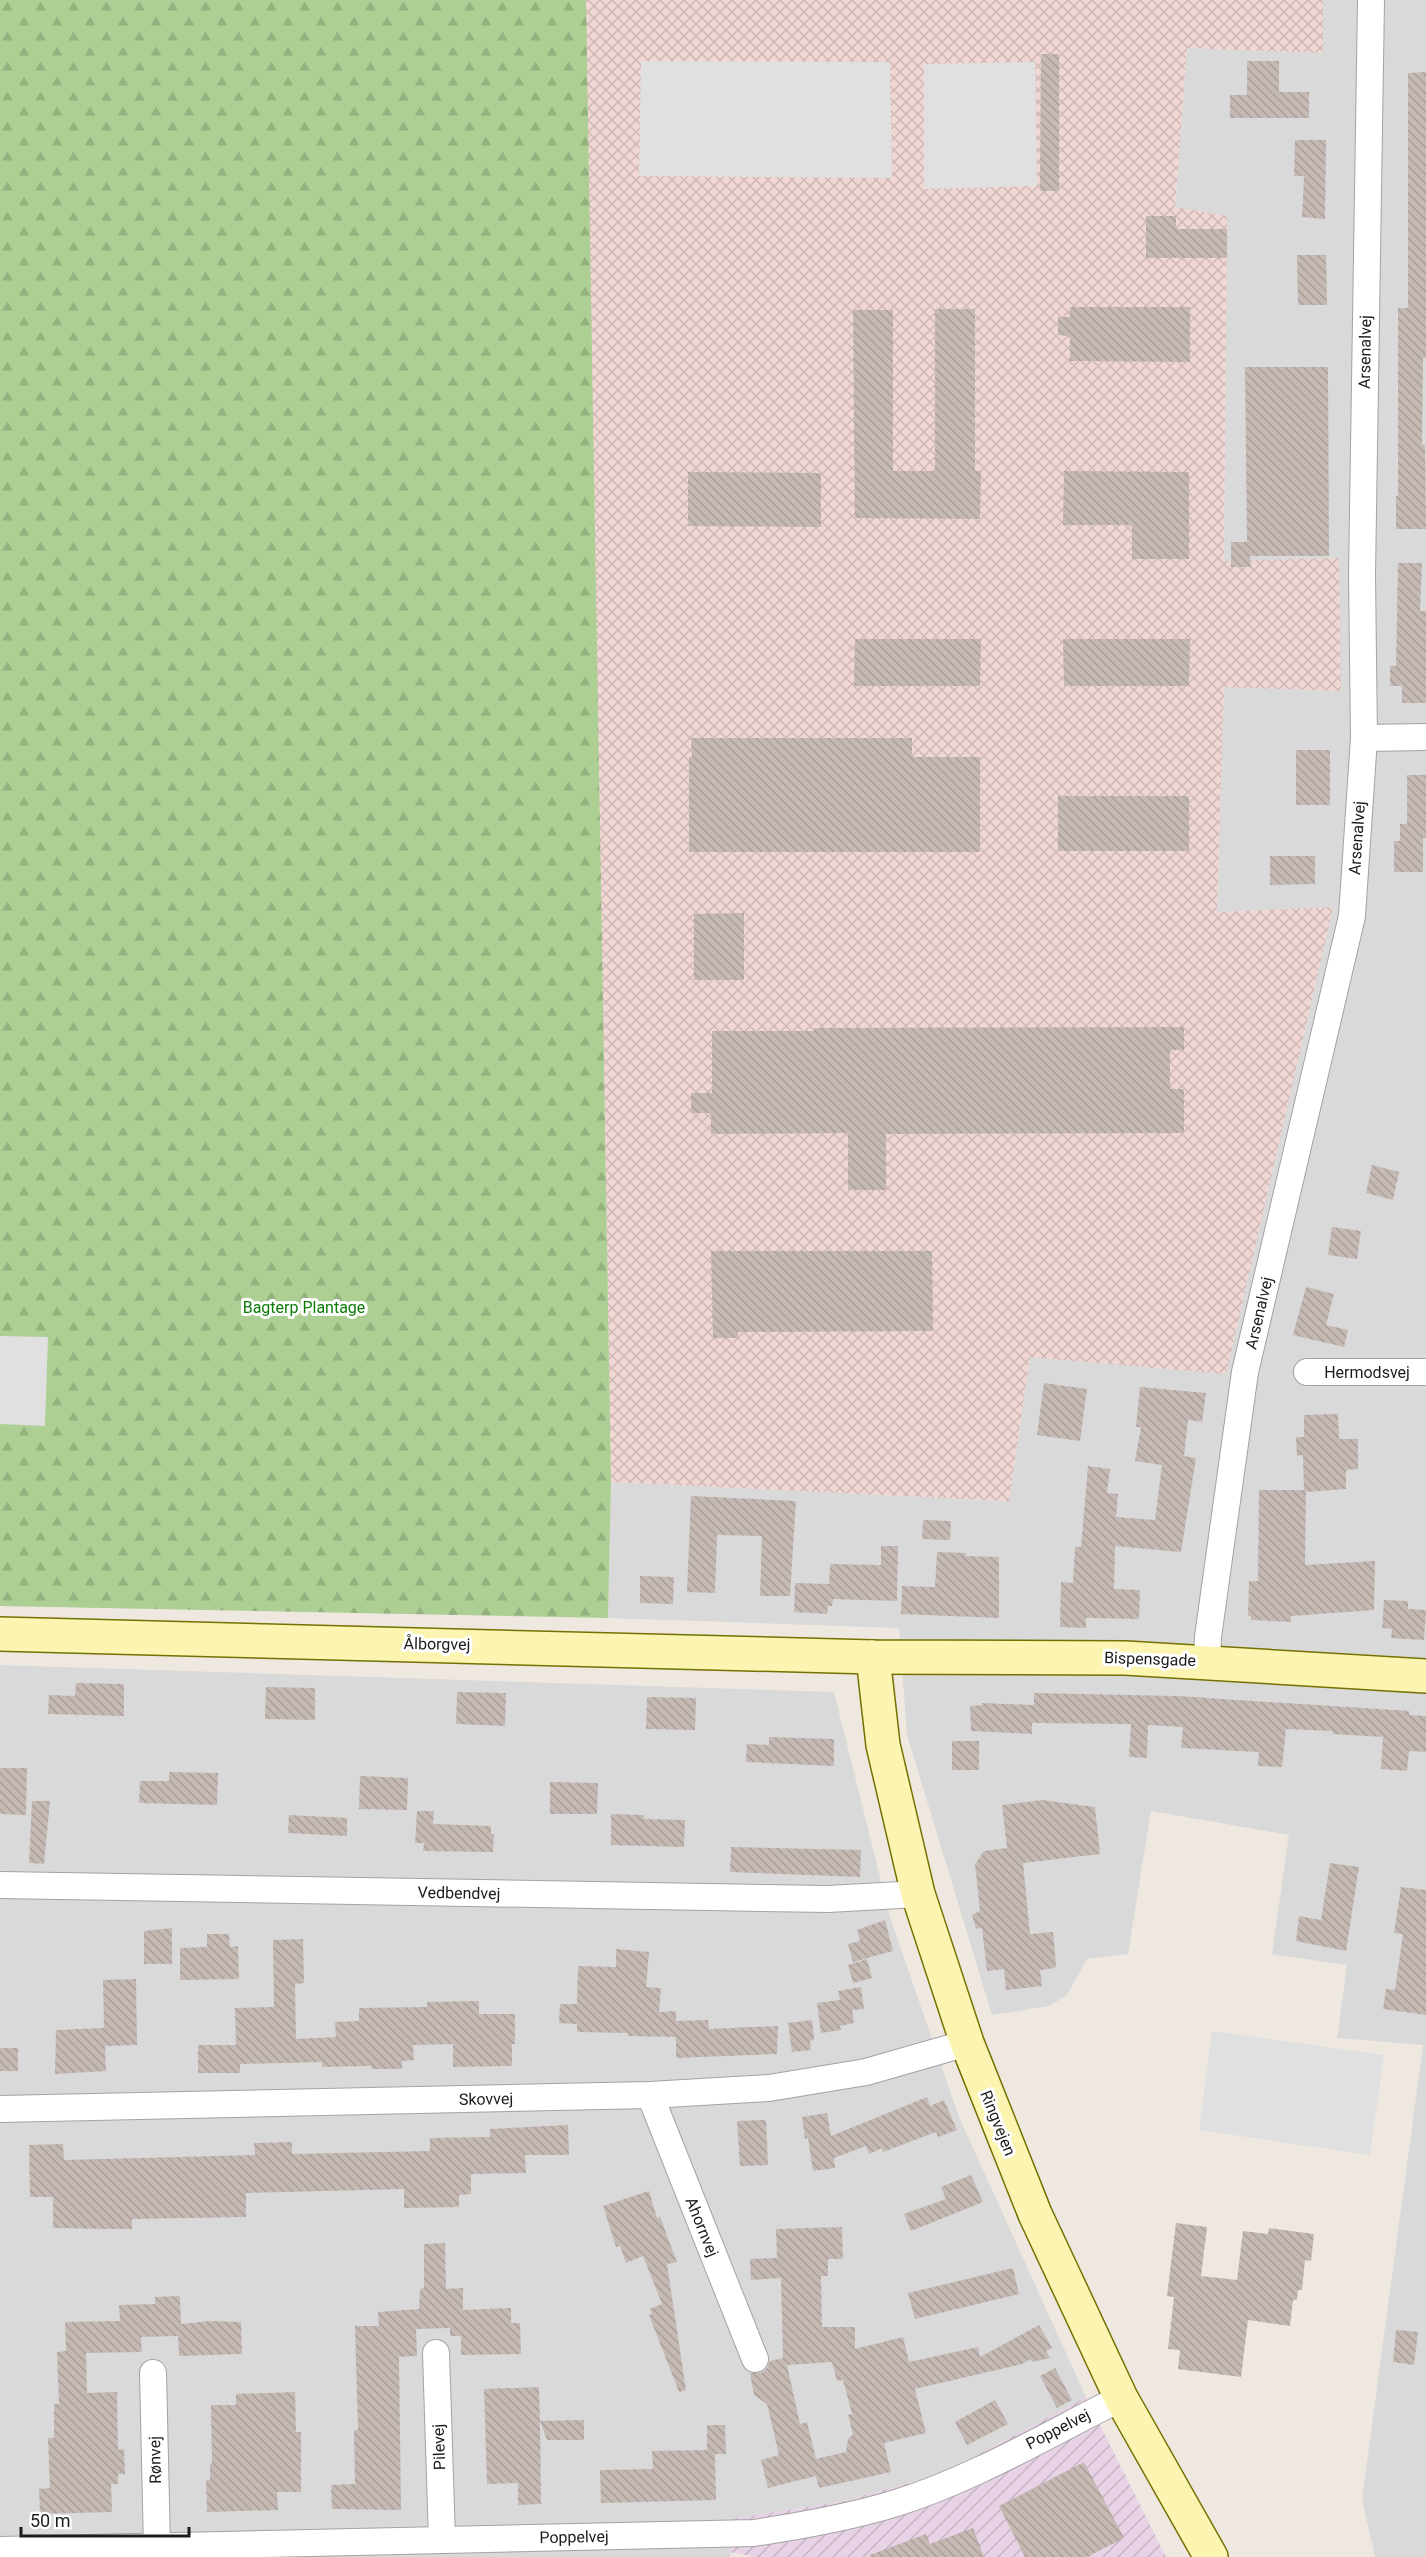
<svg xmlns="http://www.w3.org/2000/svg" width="1426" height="2557" font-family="Roboto,sans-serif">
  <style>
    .residential { fill: #dad9d9 }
    .industrial { fill: url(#industrial-furrows) }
    .military { fill: url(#military-cross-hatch) }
    .forest { fill: url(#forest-firs) }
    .parking { fill: #e0e0e0 }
    .building { fill: url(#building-back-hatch); fill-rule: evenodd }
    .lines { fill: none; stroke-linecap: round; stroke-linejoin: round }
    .street-casing { stroke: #a3a3a3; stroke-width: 28 }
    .secondary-casing { stroke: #747101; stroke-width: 36 }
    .street { stroke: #fff; stroke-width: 26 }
    .secondary { stroke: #fbf5b1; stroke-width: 33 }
    .labels { text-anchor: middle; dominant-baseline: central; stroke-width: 6; stroke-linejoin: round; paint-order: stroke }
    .street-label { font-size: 16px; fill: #1c1c1c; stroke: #fff }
    .park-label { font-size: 16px; fill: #0d7c08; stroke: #fff }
  </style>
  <defs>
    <pattern id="industrial-furrows" width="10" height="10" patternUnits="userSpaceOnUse" patternTransform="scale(1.5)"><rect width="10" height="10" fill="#e7d2e6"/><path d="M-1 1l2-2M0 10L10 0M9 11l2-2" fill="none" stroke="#c6b4c5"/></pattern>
    <pattern id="military-cross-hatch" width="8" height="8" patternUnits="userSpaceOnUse" patternTransform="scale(1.5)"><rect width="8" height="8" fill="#f1d7d3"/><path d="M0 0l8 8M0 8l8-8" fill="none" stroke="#ceb8b5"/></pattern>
    <pattern id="forest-firs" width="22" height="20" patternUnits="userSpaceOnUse" patternTransform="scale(1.5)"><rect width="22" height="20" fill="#adcf94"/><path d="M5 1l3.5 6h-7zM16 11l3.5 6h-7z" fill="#94b17f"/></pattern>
    <pattern id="building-back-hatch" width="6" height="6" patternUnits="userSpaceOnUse" patternTransform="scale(1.5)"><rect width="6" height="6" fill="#c5b9b4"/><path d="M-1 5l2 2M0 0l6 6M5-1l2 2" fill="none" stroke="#a99e9a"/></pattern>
  </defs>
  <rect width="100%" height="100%" fill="#eee8e1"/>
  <!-- residential -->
  <g class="residential">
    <path d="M 1323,0 L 1426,0 L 1426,2557 L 1375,2557 L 1362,2499 L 1423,2045 L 1337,2038 L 1347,1965 L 1272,1954 L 1289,1835 L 1151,1811 L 1128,1954 L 1087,1959 L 1067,1995 L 1049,2006 L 992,2015 L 907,1735 L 899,1628 L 608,1618 L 611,1482 L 1009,1501 L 1030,1357 L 1332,908 L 1217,912 L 1224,686 L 1339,559 L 1224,561 L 1227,217 L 1175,207 L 1187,48 L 1323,53 Z"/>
    <path d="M 0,1665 L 834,1692 L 890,1917 L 959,2117 L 1086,2397 L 943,2473 L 845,2501 L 732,2519 L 730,2557 L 0,2557 Z"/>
  </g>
  <!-- industrial -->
  <path class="industrial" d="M 1086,2397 L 1166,2557 L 754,2557 L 730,2552 L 731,2519 L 845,2501 L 943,2473 Z"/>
  <!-- military -->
  <path class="military" d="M 0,0 L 1323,0 L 1323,53 L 1187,48 L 1175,207 L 1227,216 L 1224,561 L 1339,558 L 1341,691 L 1224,687 L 1217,912 L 1333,907 L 1226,1374 L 1030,1357 L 1009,1501 L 611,1482 L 595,593 Z"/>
  <!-- forest -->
  <path class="forest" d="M 0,0 L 586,0 L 611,1482 L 608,1618 L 0,1606 Z"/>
  <!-- parking -->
  <g class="parking">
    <path d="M 641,61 L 890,62 L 892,178 L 639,176 Z"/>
    <path d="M 1035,62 L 1037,186 L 924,189 L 924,64 Z"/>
    <path d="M 0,1336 L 48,1337 L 45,1426 L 0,1424 Z"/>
    <path d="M 1212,2031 L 1384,2055 L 1370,2155 L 1199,2130 Z"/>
  </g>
  <!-- building -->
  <g class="building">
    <path d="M 1041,54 L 1059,54 L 1059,191 L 1040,191 Z"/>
    <path d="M 1247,61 L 1279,61 L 1279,92 L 1309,92 L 1309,118 L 1230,118 L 1230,95 L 1247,95 Z"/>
    <path d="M 1426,72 L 1426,358 L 1423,358 L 1422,445 L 1425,445 L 1426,529 L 1396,529 L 1396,496 L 1398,496 L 1398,308 L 1408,308 L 1408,73 Z"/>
    <path d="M 1295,140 L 1326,140 L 1325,219 L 1302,217 L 1304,176 L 1294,176 Z"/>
    <path d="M 1146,216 L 1176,216 L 1176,229 L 1227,229 L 1227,258 L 1146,258 Z"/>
    <path d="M 1297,255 L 1326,255 L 1327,305 L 1298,305 Z"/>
    <path d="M 1070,307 L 1190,307 L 1190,362 L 1070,361 L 1070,336 L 1058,335 L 1058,317 L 1070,317 Z"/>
    <path d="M 935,309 L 975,309 L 975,471 L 981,471 L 980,519 L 855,518 L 853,310 L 893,310 L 893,471 L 935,471 Z"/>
    <path d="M 1245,367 L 1328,367 L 1329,556 L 1250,556 L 1251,567 L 1231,567 L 1231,542 L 1247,542 Z"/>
    <path d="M 1064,471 L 1189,472 L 1189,559 L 1132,559 L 1132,525 L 1063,525 Z"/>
    <path d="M 688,472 L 821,473 L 821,527 L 688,526 Z"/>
    <path d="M 1398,563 L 1422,563 L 1420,611 L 1426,611 L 1426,703 L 1402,703 L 1402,686 L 1390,686 L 1390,666 L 1396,666 Z"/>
    <path d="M 855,639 L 981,639 L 980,686 L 854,686 Z"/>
    <path d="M 1063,639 L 1190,639 L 1189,686 L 1064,686 Z"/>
    <path d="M 691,738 L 912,738 L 912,757 L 980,757 L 980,852 L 689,852 L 689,757 L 692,757 Z"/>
    <rect x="1296" y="750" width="34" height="55"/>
    <path d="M 1407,775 L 1426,775 L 1426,838 L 1423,838 L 1423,872 L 1394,872 L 1394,841 L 1400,841 L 1400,824 L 1407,824 Z"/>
    <rect x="1058" y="796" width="131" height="55"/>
    <path d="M 1270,856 L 1315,856 L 1315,884 L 1270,885 Z"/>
    <path d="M 744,913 L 744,980 L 694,980 L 694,914 Z"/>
    <path d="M 1184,1027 L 1184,1050 L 1170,1050 L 1170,1089 L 1184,1089 L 1184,1133 L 886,1134 L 886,1190 L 848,1190 L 848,1133 L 711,1134 L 711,1113 L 691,1113 L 691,1093 L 712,1093 L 712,1031 L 814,1031 L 814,1028 Z"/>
    <path d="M 1372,1165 L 1399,1172 L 1393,1200 L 1366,1193 Z"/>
    <path d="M 1332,1227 L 1361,1231 L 1357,1259 L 1328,1255 Z"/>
    <path d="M 711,1251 L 932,1251 L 933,1331 L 738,1332 L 738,1338 L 713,1338 Z"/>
    <path d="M 1306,1287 L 1334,1294 L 1326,1325 L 1348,1330 L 1344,1347 L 1293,1335 Z"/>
    <path d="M 1044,1383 L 1087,1389 L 1080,1441 L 1037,1435 Z"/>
    <path d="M 1140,1387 L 1206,1393 L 1202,1422 L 1188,1420 L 1184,1456 L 1196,1458 L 1181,1552 L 1115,1546 L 1114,1589 L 1140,1590 L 1139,1619 L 1086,1618 L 1086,1628 L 1060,1627 L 1061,1582 L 1073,1583 L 1075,1547 L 1081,1547 L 1088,1466 L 1110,1469 L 1107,1493 L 1118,1494 L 1116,1517 L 1155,1520 L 1162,1465 L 1135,1461 L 1141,1427 L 1136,1427 Z"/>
    <path d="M 1338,1414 L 1339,1439 L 1358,1439 L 1358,1469 L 1346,1470 L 1346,1489 L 1306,1492 L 1305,1565 L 1375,1561 L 1374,1610 L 1291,1616 L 1291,1622 L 1251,1620 L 1251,1616 L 1248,1616 L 1249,1581 L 1258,1581 L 1259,1490 L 1304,1490 L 1303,1455 L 1297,1456 L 1296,1437 L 1304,1437 L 1304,1415 Z"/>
    <path d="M 691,1496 L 796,1501 L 790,1596 L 760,1596 L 762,1536 L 717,1535 L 715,1593 L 687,1592 Z"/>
    <path d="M 923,1520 L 951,1521 L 950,1540 L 922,1539 Z"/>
    <path d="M 881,1546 L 898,1546 L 897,1601 L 833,1599 L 832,1606 L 828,1606 L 827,1614 L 794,1612 L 795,1583 L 829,1584 L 830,1564 L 881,1565 Z"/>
    <path d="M 937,1552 L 966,1553 L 965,1556 L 999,1557 L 999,1618 L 901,1614 L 902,1586 L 935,1587 Z"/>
    <path d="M 640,1576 L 674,1577 L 673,1604 L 640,1603 Z"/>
    <path d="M 1384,1600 L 1408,1601 L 1408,1609 L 1426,1610 L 1424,1640 L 1391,1638 L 1392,1629 L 1382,1628 Z"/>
    <path d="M 76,1683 L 124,1684 L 124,1716 L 48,1714 L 49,1695 L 75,1696 Z"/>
    <path d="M 266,1687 L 315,1688 L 315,1720 L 265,1719 Z"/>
    <path d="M 457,1692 L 506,1693 L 505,1726 L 456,1724 Z"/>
    <path d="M 1034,1693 L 1177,1696 L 1409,1711 L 1409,1715 L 1426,1716 L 1426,1752 L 1409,1751 L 1407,1771 L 1381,1769 L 1383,1737 L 1333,1734 L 1333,1731 L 1286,1729 L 1282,1767 L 1258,1766 L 1259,1752 L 1181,1748 L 1183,1727 L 1148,1725 L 1147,1758 L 1129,1757 L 1131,1724 L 1032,1723 L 1032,1734 L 971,1731 L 970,1706 L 983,1705 L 982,1703 L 1034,1705 Z"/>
    <path d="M 647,1697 L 696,1698 L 695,1730 L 646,1729 Z"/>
    <path d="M 769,1737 L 834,1739 L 834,1766 L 746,1762 L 747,1744 L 769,1745 Z"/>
    <rect x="952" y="1741" width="27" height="29"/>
    <path d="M 0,1768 L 27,1768 L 26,1815 L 0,1814 Z"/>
    <path d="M 169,1772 L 218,1773 L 217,1805 L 139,1803 L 140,1781 L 169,1781 Z"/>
    <path d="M 360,1776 L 408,1778 L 407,1810 L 359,1809 Z"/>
    <path d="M 550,1782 L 598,1783 L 597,1814 L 550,1814 Z"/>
    <path d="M 1042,1800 L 1095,1807 L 1100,1854 L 1023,1863 L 1030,1934 L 1053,1932 L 1056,1964 L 1055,1968 L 1040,1970 L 1042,1986 L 1006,1990 L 1004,1969 L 987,1971 L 982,1928 L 976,1929 L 972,1915 L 980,1911 L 975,1864 L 984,1851 L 1007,1848 L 1002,1805 Z"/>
    <path d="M 32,1801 L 50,1801 L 44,1864 L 29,1863 Z"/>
    <path d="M 417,1811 L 434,1811 L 433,1824 L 491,1826 L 491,1834 L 494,1834 L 493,1852 L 423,1851 L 424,1843 L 415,1843 Z"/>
    <path d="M 611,1814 L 644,1815 L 644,1819 L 685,1820 L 684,1847 L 611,1845 Z"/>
    <path d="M 289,1815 L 347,1818 L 347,1836 L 288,1833 Z"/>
    <path d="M 731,1847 L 861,1850 L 860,1877 L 730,1872 Z"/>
    <path d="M 1330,1863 L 1359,1867 L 1346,1951 L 1296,1941 L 1299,1916 L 1321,1920 Z"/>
    <path d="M 1401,1887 L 1426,1890 L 1426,2015 L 1383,2009 L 1386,1989 L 1395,1990 L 1403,1934 L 1394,1933 Z"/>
    <path d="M 885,1920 L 893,1951 L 853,1962 L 848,1944 L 860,1941 L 857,1930 Z"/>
    <path d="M 172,1928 L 172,1964 L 144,1964 L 144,1931 Z"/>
    <path d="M 207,1934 L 229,1934 L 230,1947 L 238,1946 L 239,1979 L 180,1980 L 180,1948 L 207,1947 Z"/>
    <path d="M 303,1939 L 304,1983 L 295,1984 L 296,2039 L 336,2037 L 335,2022 L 359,2021 L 359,2008 L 427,2007 L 427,2002 L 479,2001 L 479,2014 L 515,2014 L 515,2044 L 512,2044 L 512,2066 L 453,2067 L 453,2044 L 413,2045 L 414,2060 L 402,2061 L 402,2069 L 371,2069 L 371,2066 L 322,2067 L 322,2062 L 240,2064 L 240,2073 L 198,2073 L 198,2045 L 236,2045 L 235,2008 L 274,2007 L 273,1940 Z"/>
    <path d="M 616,1949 L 649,1952 L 646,1987 L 661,1988 L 659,2012 L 676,2011 L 676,2021 L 708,2020 L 709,2029 L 778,2026 L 777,2054 L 676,2058 L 676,2037 L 628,2036 L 628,2033 L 577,2032 L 577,2024 L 559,2023 L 560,2004 L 577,2004 L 578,1966 L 616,1967 Z"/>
    <path d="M 867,1959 L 872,1978 L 853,1983 L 848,1965 Z"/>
    <path d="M 136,1979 L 137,2045 L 105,2046 L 106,2071 L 55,2074 L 56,2030 L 104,2028 L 103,1980 Z"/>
    <path d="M 861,1987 L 864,2009 L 852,2010 L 854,2023 L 840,2026 L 841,2030 L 821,2033 L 817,2003 L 840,2000 L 838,1991 Z"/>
    <path d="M 812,2020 L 814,2040 L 810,2041 L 811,2050 L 792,2052 L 788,2023 Z"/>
    <rect x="0" y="2048" width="18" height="23"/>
    <path d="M 927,2097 L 930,2106 L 944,2100 L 957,2130 L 938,2137 L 936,2132 L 883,2152 L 882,2148 L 869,2154 L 866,2146 L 834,2158 L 835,2168 L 813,2171 L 808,2138 L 805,2139 L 802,2117 L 827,2113 L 831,2136 Z"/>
    <path d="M 766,2120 L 768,2165 L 740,2166 L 737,2121 Z"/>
    <path d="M 568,2125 L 569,2155 L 525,2155 L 526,2173 L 471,2174 L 471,2194 L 459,2195 L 459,2207 L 404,2208 L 404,2189 L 246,2193 L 246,2217 L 132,2219 L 132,2229 L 108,2229 L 53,2228 L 53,2197 L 30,2197 L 29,2145 L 63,2144 L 64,2160 L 255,2155 L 254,2143 L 292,2142 L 292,2154 L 430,2151 L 430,2138 L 490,2137 L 490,2129 Z"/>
    <path d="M 971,2175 L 983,2202 L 911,2231 L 904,2214 L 946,2199 L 941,2187 Z"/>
    <path d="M 649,2191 L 657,2218 L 660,2217 L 677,2262 L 667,2264 L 686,2390 L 679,2392 L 649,2315 L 652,2314 L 650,2309 L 662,2304 L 643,2256 L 626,2263 L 620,2246 L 616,2247 L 603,2206 Z"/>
    <path d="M 1176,2223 L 1207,2227 L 1201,2276 L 1237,2280 L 1243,2231 L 1268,2234 L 1269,2228 L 1314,2234 L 1311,2261 L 1305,2260 L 1302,2290 L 1298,2290 L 1297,2300 L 1293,2300 L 1290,2326 L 1248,2320 L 1241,2377 L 1178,2369 L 1180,2350 L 1168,2349 L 1174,2297 L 1167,2296 Z"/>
    <path d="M 842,2227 L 843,2259 L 828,2259 L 828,2276 L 821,2276 L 822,2327 L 855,2327 L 855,2349 L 903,2337 L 909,2362 L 978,2347 L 980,2357 L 1039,2325 L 1052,2348 L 1046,2351 L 1050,2358 L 1032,2362 L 1031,2359 L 1022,2364 L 915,2389 L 926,2433 L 884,2443 L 891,2472 L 819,2488 L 816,2476 L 768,2488 L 761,2460 L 779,2455 L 767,2404 L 754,2395 L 750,2373 L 761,2373 L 767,2368 L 770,2361 L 783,2358 L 781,2278 L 751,2280 L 750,2259 L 777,2258 L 776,2229 ZM 832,2362 L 837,2381 L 843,2380 L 852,2414 L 848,2415 L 853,2434 L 848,2439 L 846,2452 L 816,2459 L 807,2422 L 800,2424 L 787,2365 Z"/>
    <path d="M 445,2243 L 446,2289 L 463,2288 L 463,2310 L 511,2308 L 511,2323 L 520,2323 L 521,2354 L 461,2355 L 461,2336 L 450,2336 L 450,2328 L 416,2329 L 417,2356 L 399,2357 L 401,2510 L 332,2509 L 331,2485 L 355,2484 L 354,2430 L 358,2430 L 355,2326 L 379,2326 L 378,2312 L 419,2309 L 420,2289 L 424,2288 L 424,2244 Z"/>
    <path d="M 1013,2268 L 1019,2294 L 915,2319 L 908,2293 Z"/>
    <path d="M 180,2296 L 181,2324 L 211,2321 L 241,2322 L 242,2354 L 179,2356 L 178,2336 L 141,2337 L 142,2352 L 86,2353 L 87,2393 L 117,2392 L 118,2450 L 124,2449 L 125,2474 L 118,2474 L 118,2484 L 111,2484 L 112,2512 L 40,2514 L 39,2489 L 50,2488 L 48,2438 L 54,2438 L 54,2404 L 59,2404 L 57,2352 L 66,2351 L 65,2322 L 120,2321 L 119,2305 L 155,2304 L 155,2297 Z"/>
    <path d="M 1396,2330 L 1418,2332 L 1414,2365 L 1393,2362 Z"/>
    <path d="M 1055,2368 L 1072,2400 L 1057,2408 L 1040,2376 Z"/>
    <path d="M 539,2387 L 540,2421 L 584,2420 L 584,2440 L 547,2440 L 540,2421 L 541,2504 L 518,2505 L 518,2483 L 487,2484 L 484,2389 Z"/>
    <path d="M 295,2392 L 296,2432 L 301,2432 L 301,2492 L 277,2492 L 278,2510 L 207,2512 L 206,2480 L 210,2480 L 210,2464 L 212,2464 L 211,2405 L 236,2405 L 236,2394 Z"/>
    <path d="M 995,2400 L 1008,2424 L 967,2445 L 955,2422 Z"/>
    <path d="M 707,2425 L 725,2425 L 726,2454 L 715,2454 L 716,2500 L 601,2503 L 600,2470 L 653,2469 L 652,2451 L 707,2450 Z"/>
    <path d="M 1084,2462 L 1124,2538 L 1087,2557 L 1025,2557 L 999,2506 Z"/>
    <path d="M 973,2528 L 984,2557 L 870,2557 L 870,2555 L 926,2534 L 930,2544 Z"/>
  </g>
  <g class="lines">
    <defs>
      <g id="street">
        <path d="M 1364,738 L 1426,737"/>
        <path d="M 1307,1372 L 1426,1372"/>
        <path d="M 1207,1661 L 1208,1637 L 1245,1372 L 1352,916 L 1364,738 L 1362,575 L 1371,0"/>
        <path d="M 0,1885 L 828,1899 L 918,1894"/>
        <path d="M 650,2095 L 755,2359"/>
        <path d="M 0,2109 L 650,2095 L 769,2088 L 866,2072 L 967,2043"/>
        <path d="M 436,2353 L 442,2540"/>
        <path d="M 153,2373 L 157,2547"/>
        <path d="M 0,2550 L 754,2533 C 800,2526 847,2518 893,2504 C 972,2480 1047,2435 1121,2398"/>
      </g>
      <g id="secondary">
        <path d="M 0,1634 L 873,1657 L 1125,1658 L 1426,1676"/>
        <path d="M 873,1657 L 883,1745 L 918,1894 L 967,2043 L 1035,2214 L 1121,2398 L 1211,2557"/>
      </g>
    </defs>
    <!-- street casing -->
    <use href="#street" class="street-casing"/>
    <!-- secondary casing -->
    <use href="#secondary" class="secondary-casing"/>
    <!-- street -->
    <use href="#street" class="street"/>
    <!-- secondary -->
    <use href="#secondary" class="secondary"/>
  </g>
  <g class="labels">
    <!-- street labels -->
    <g class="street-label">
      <text transform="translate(1365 352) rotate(-89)">Arsenalvej</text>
      <text transform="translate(1357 838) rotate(-86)">Arsenalvej</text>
      <text transform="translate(1259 1313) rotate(-77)">Arsenalvej</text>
      <text x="1367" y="1372">Hermodsvej</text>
      <text transform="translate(437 1644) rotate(1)">Ålborgvej</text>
      <text transform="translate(1150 1659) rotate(2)">Bispensgade</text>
      <text transform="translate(459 1893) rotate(1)">Vedbendvej</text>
      <text transform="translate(486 2099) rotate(-1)">Skovvej</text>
      <text transform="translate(998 2123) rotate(68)">Ringvejen</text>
      <text transform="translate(702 2227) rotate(68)">Ahornvej</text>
      <text transform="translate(1058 2429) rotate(-27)">Poppelvej</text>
      <text transform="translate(439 2447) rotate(-92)">Pilevej</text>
      <text transform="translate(155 2460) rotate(-91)">Rønvej</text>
      <text transform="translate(574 2537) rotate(-1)">Poppelvej</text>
    </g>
    <!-- park labels -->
    <g class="park-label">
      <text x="304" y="1307">Bagterp Plantage</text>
    </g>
  </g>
  <!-- scale -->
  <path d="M21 2527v9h168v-9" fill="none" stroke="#1c1c1c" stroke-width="3"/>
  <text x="30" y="2527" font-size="18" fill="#1c1c1c" stroke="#ffffff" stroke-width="4.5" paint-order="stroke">50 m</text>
</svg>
